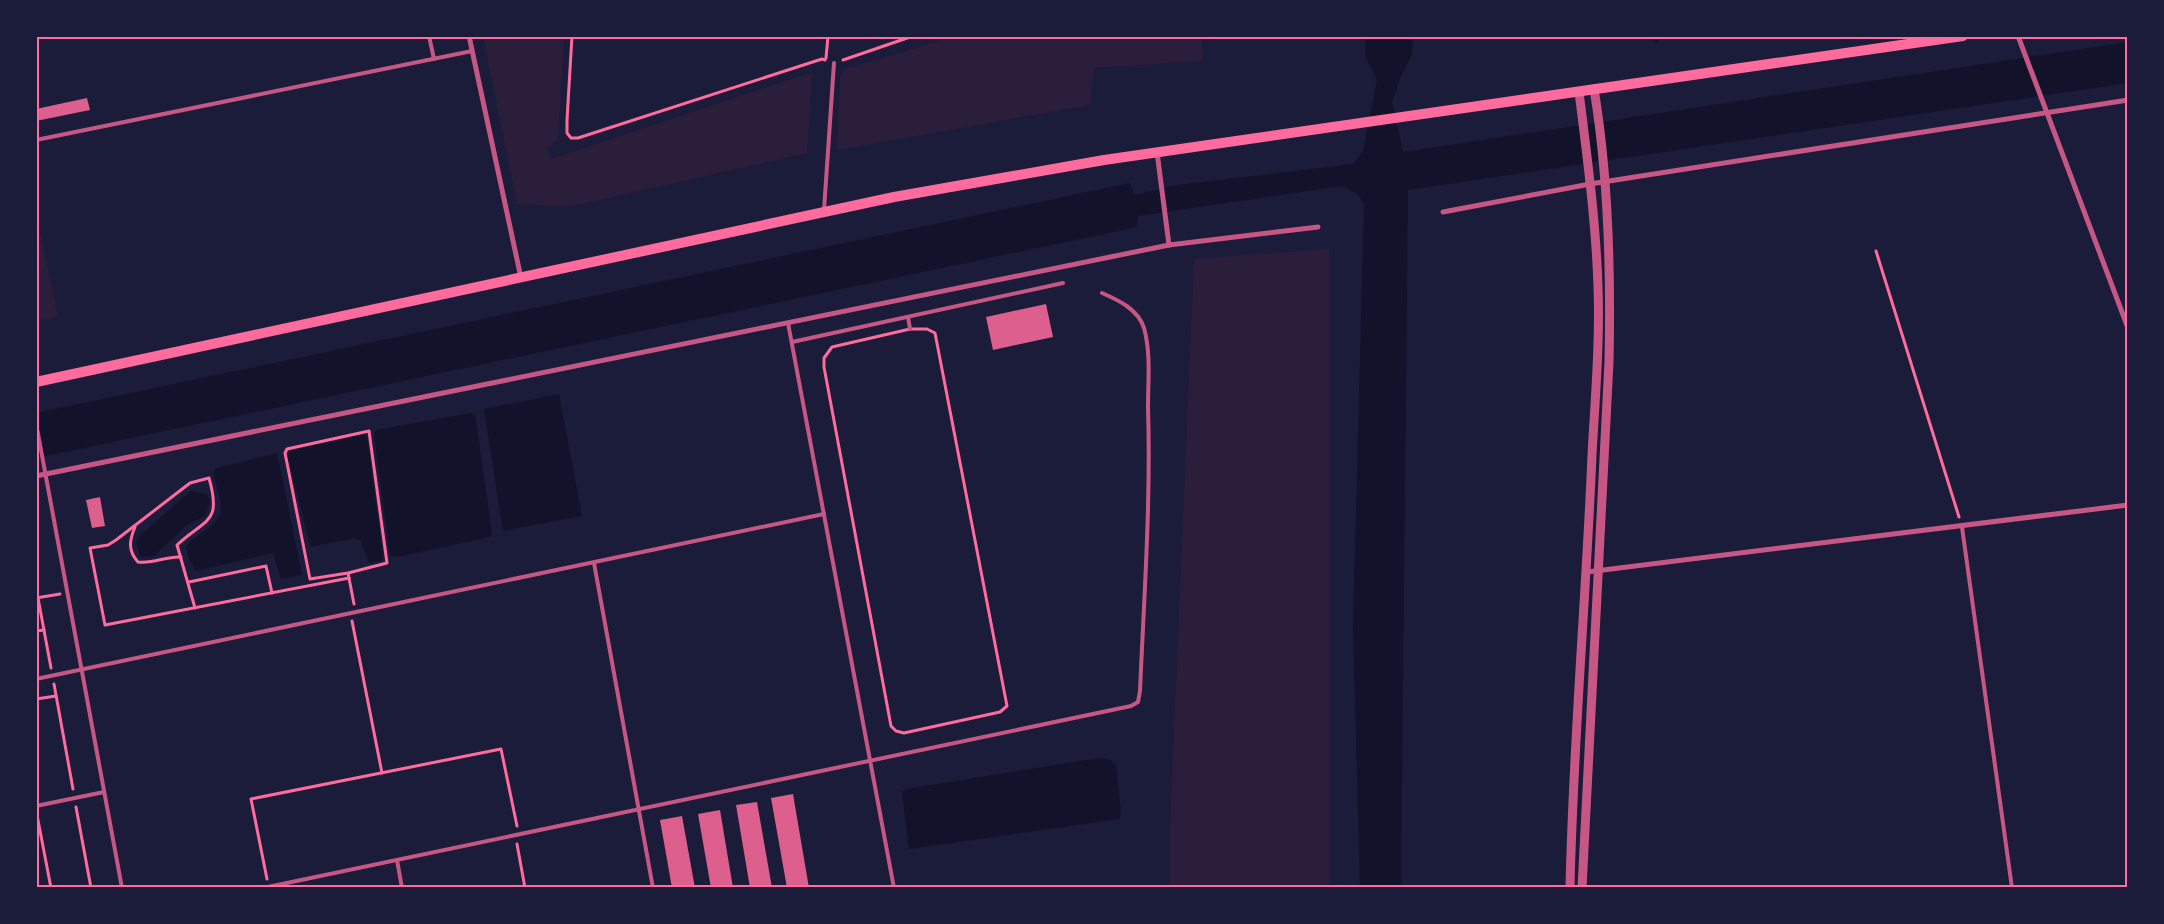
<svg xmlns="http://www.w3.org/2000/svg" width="2164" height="924" font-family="Montserrat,sans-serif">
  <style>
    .green { fill: #2a1e3b }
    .water { fill: #12122b }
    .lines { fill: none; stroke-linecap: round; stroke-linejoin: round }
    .stream { stroke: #12122b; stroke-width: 5 }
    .building { fill: #dd5f8e }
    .path { stroke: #ff6b9d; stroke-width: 3 }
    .service { stroke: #c65784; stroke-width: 4 }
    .minor { stroke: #c65784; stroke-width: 5 }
    .tertiary { stroke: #c65784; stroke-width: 9 }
    .secondary { stroke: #ff6b9d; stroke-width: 10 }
    .neatline { fill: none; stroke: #ff6b9d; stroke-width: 2 }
  </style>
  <rect width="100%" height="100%" fill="#1b1b3a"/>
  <!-- green -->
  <g class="green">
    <path d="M 483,36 L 564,36 L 558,139 L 547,149 L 551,159 L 812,72 L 807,153 L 576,205 L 558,207 L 517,204 Z"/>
    <path d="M 956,36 L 1203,36 L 1201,61 L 1094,68 L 1089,105 L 837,150 L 840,78 L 843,70 Z"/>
    <path d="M 36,213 L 58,317 L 36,321 Z"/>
    <path d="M 1329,249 L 1329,888 L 1170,888 L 1170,828 L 1194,259 Z"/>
  </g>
  <!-- water -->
  <g class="water">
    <path d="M 1366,36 L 1413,36 L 1412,55 L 1400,79 L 1392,102 L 1403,152 L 2128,42 L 2128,83 L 1408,190 L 1401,888 L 1360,888 L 1353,626 L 1364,203 L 1357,194 L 1342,186 L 1138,216 L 1137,227 L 36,458 L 36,413 L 1130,183 L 1134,195 L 1178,185 L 1353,164 L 1363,151 L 1377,80 L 1365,56 Z"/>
    <path d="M 559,394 L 582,516 L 503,531 L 484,409 Z"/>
    <path d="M 470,413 L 475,414 L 492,534 L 490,537 L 396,557 L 390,555 L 374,434 L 376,430 Z"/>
    <path d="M 363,434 L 367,436 L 383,556 L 382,561 L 369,563 L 361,541 L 355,538 L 311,547 L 287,455 L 293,450 Z"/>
    <path d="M 277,453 L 302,575 L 281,579 L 273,553 L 196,571 L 188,557 L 186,547 C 196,532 222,527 221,506 C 220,494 214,483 214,471 L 217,468 Z"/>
    <path d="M 191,491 L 207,494 L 210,501 L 205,516 L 187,525 L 153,557 L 140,556 L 136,542 L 139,536 Z"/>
    <path d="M 1099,758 L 1111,760 L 1116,765 L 1121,813 L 1119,819 L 909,849 L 902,792 L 906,789 Z"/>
  </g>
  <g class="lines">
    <!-- stream -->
    <path class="stream" d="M 1655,36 L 1656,40"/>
  </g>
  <!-- building -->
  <g class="building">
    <path d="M 87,98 L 90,110 L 36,121 L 36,109 Z"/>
    <path d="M 1046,304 L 1053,337 L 993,350 L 986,317 Z"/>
    <path d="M 100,497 L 105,526 L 92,528 L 86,500 Z"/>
    <path d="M 793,794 L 809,888 L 787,888 L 771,798 Z"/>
    <path d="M 757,802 L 772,888 L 750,888 L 736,805 Z"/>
    <path d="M 720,810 L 733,888 L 711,888 L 698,814 Z"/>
    <path d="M 682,816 L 695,888 L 672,888 L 660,820 Z"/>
  </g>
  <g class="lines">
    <!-- path -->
    <g class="path">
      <path d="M 572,36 L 567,120 L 567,133 L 571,138 L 578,138 L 822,59 L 825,60"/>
      <path d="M 826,58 L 828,36"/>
      <path d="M 843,60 L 913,36"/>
      <path d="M 1876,251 L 1959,517"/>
      <path d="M 910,329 L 927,329 L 935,333 L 1007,706 L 1000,712 L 904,733 L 896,731 L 891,726 L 824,367 L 824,358 L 832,347 Z"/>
      <path d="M 135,527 C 129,541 128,551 138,562 C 154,564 166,556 181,557"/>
      <path d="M 348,573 L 310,579 L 285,453 L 287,449 L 369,431 L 387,563 L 348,573 L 354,604"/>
      <path d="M 189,582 L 266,566 L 272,593"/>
      <path d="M 36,598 L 60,594"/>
      <path d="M 38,598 L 51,668"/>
      <path d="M 195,608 L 177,545 C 206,518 222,524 209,478 L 190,483 L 116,540 L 108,545 L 90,548 L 105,625 L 349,578"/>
      <path d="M 352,621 L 382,773"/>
      <path d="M 36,631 L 44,630"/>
      <path d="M 54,684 L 73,789"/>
      <path d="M 36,699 L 56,696"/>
      <path d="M 76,807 L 91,888"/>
      <path d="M 37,815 L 51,888"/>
      <path d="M 517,844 L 525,888"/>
      <path d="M 267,879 L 251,799 L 501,749 L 517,826"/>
    </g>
    <!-- service -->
    <g class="service">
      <path d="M 429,36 L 434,59"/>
      <path d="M 36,140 L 472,51"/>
      <path d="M 824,210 L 834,63"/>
      <path d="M 908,317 L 910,329"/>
      <path d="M 788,323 L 894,888"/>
      <path d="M 792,342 L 1063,283"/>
      <path d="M 36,423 L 122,888"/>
      <path d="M 1962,527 L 2012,888"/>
      <path d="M 594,563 L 653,888"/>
      <path d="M 36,679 L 824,514"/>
      <path d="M 36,806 L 104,792"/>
      <path d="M 397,860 L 402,888"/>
      <path d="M 263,888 L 1131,706 L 1138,702 L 1140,691 C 1144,597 1151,502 1148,407 C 1148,382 1151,353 1144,328 C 1138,309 1118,300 1102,293"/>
    </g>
    <!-- minor -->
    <g class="minor">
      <path d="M 469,36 L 521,278"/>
      <path d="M 2018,36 L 2128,328"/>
      <path d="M 1157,152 L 1169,245"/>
      <path d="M 1443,212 L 1590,184 L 2128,100"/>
      <path d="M 36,476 L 1169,245 L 1318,227"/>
      <path d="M 1587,572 L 2128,505"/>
    </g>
    <!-- tertiary -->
    <g class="tertiary">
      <path d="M 1570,888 C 1573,743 1586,600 1592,455 C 1595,400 1600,343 1598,287 C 1596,222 1587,156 1579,92"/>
      <path d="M 1582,888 L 1609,362 C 1611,271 1609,179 1594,89"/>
    </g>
    <!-- secondary -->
    <path class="secondary" d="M 36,382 L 894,197 L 1104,160 L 1963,36"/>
  </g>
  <!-- border -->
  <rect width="2164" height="924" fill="none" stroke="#1b1b3a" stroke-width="75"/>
  <rect x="38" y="38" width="2088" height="848" class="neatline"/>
</svg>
